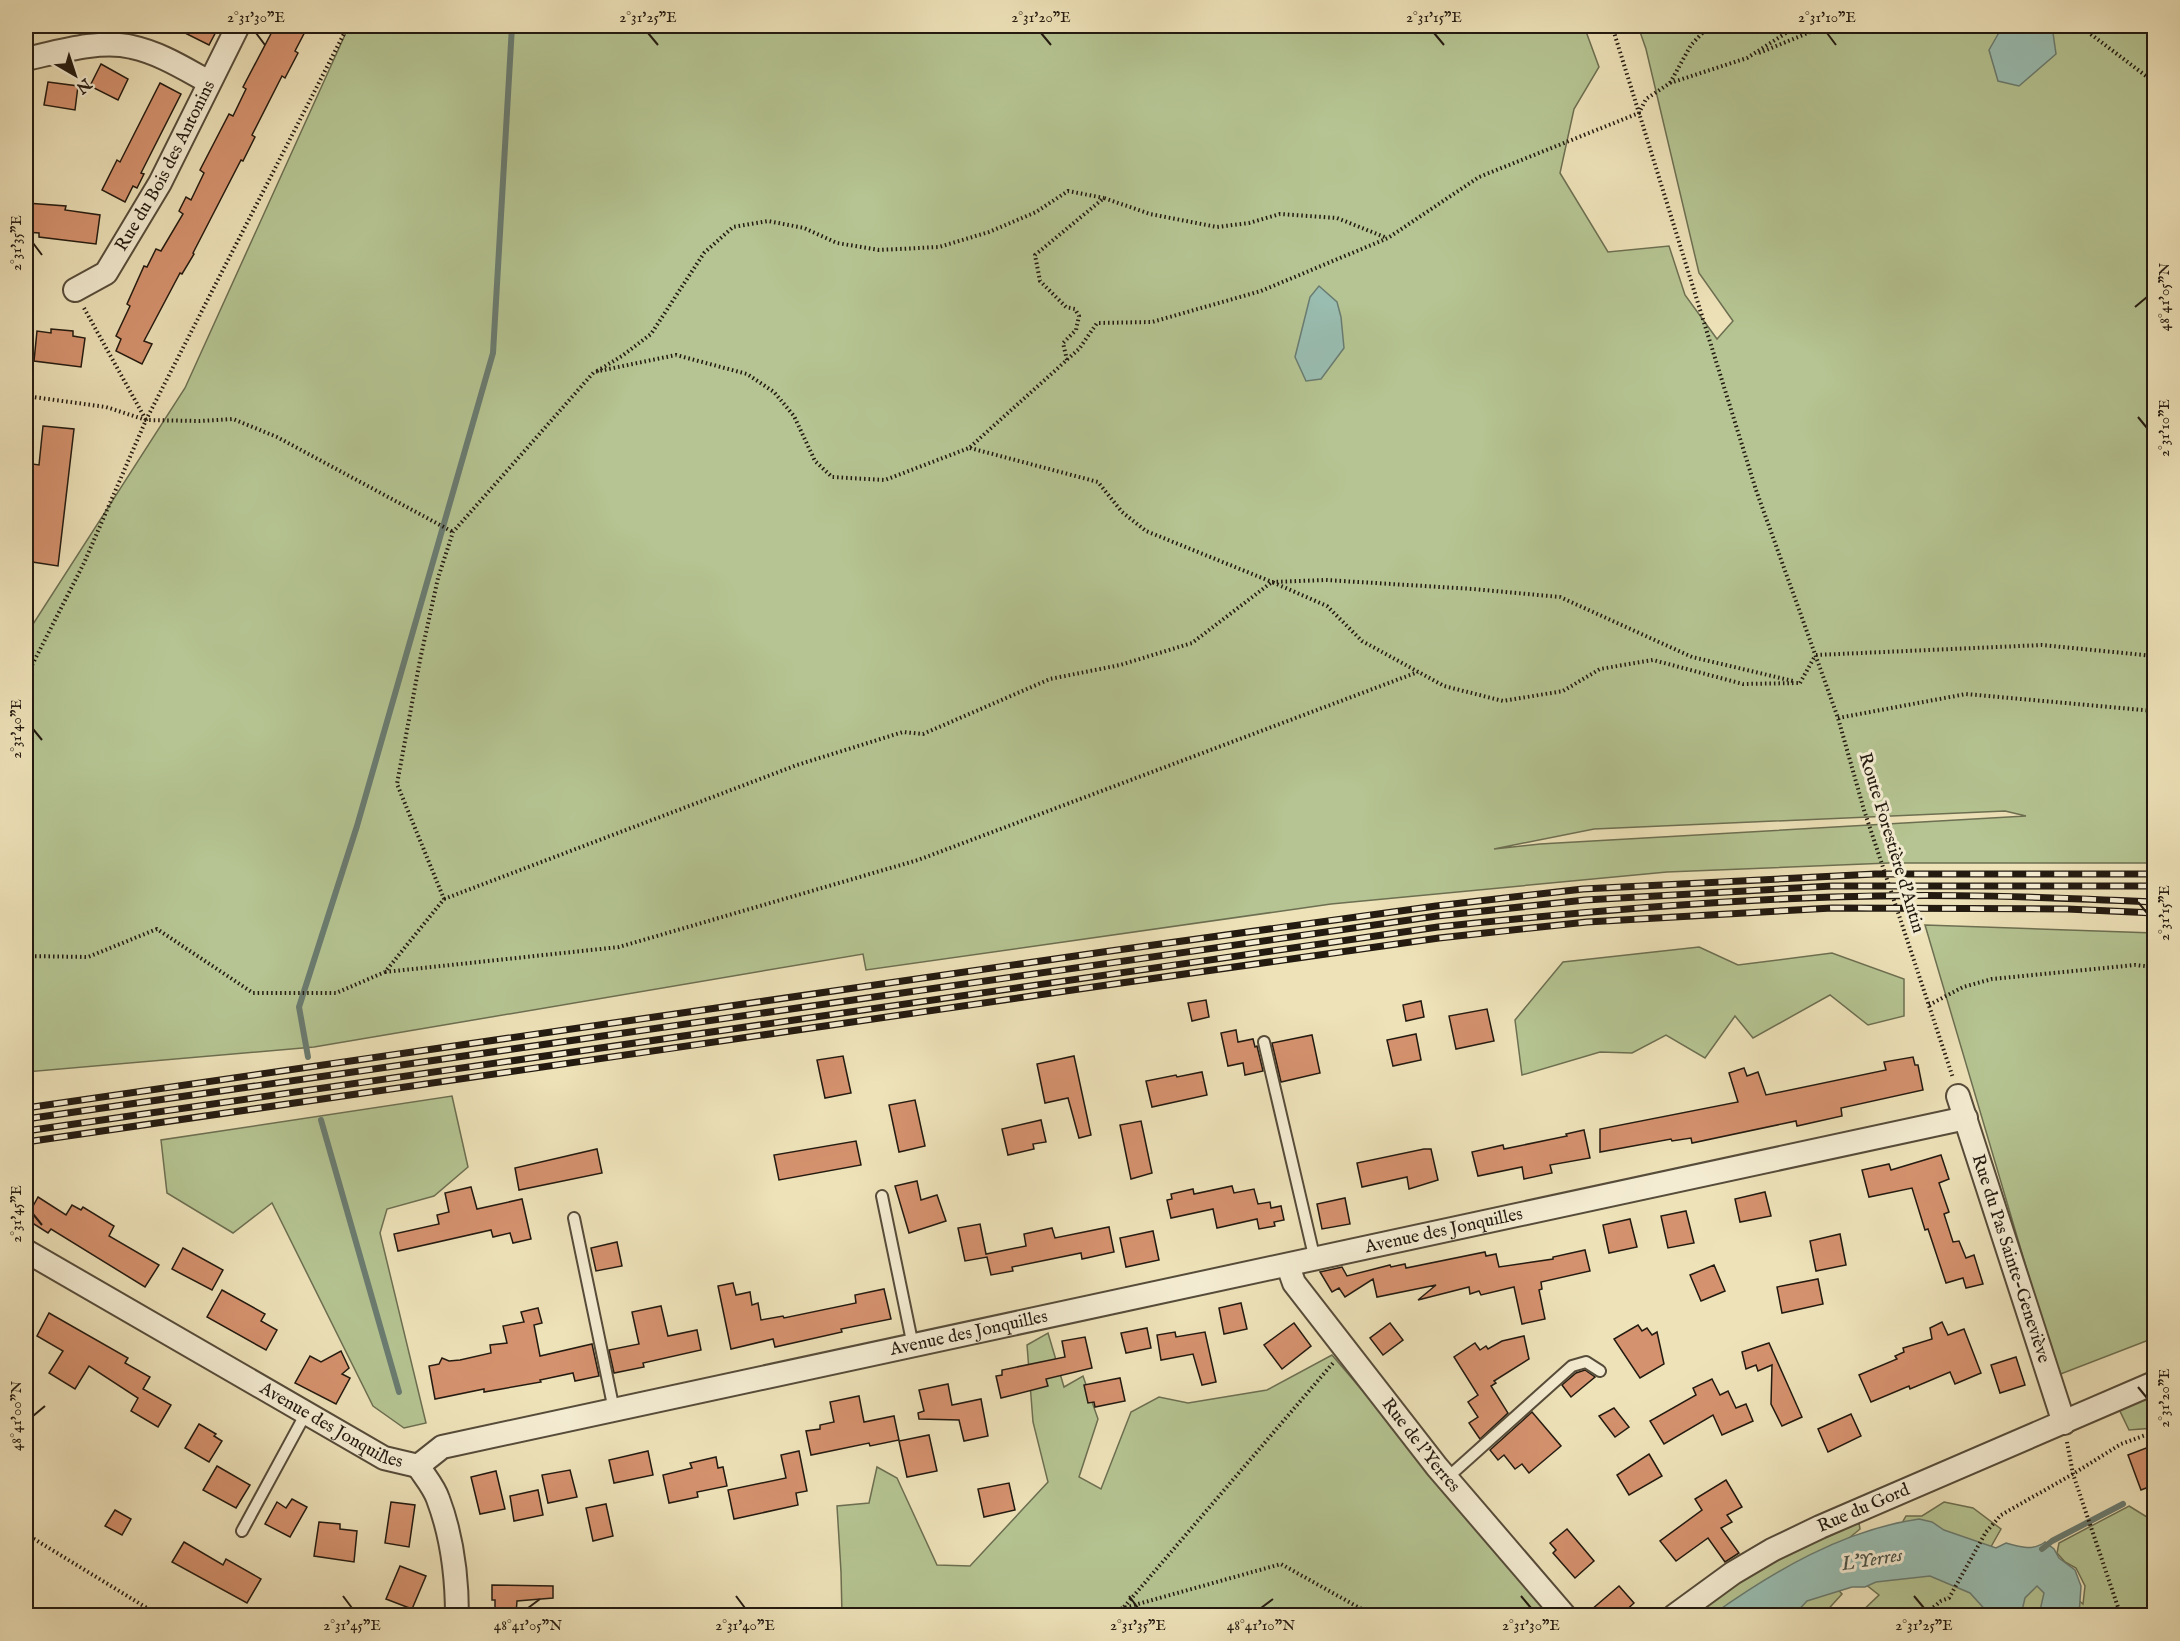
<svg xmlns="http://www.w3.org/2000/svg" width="2180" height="1641" font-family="'IM FELL English',serif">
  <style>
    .green { fill: #b5c492; stroke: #6c6f51; stroke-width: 1.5; fill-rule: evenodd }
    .water { fill: #99bdb1; stroke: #6a7c71; stroke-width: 1.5 }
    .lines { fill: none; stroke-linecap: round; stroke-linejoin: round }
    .stream { stroke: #6a7c71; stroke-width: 6 }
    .building { fill: #d5926e; stroke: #231a10; stroke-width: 1.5 }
    .lane-casing { stroke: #564c3a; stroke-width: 14 }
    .street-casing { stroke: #564c3a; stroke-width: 26 }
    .path { stroke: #231a10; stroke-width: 4; stroke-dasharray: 1.5 3; stroke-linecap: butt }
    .lane { stroke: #f4ecd2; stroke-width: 10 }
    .street { stroke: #f4ecd2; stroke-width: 22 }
    .rail-casing { stroke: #231a10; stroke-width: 7 }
    .rail { stroke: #f4ecd2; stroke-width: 4.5; stroke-dasharray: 14; stroke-linecap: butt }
    .ticks { fill: none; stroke: #231a10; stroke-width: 2 }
    .labels { text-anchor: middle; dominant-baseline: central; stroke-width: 6; stroke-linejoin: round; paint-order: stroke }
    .street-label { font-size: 18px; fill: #231a10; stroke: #f4ecd2 }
    .water-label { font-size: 20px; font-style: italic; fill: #4c5348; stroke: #f4ecd2 }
    .neatline { fill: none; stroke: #231a10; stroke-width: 2 }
    .ticks-label { font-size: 15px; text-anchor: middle; fill: #231a10 }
  </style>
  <rect width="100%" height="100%" fill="#eee2b9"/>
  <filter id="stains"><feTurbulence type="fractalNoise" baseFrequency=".00333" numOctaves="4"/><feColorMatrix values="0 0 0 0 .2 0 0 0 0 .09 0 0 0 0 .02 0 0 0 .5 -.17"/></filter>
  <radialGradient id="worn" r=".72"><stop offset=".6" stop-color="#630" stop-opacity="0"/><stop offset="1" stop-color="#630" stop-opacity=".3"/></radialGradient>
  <!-- green -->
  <g class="green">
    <path d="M 349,26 L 1584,26 L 1599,67 L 1574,109 L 1560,173 L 1608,252 L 1669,246 L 1685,295 L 1717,339 L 1733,321 L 1699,273 L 1646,49 L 1638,26 L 2154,26 L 2154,863 L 1889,863 L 1667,872 L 1331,904 L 866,970 L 863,954 L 314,1047 L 26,1072 L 26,635 L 185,388 ZM 2005,811 L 2026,816 L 1540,844 L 1494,849 L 1594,829 Z"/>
    <path d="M 1925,925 L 2154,933 L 2154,1338 L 2058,1375 Z"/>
    <path d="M 1699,947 L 1738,965 L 1832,953 L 1904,979 L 1904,1016 L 1868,1025 L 1830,995 L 1753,1038 L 1735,1016 L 1705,1058 L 1666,1035 L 1632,1053 L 1600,1052 L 1522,1075 L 1515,1020 L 1563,962 Z"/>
    <path d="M 452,1096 L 468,1167 L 434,1196 L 387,1209 L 380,1233 L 426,1423 L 404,1428 L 373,1406 L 272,1203 L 233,1233 L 167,1193 L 161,1140 Z"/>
    <path d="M 1048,1333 L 1064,1387 L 1083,1376 L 1098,1419 L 1079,1477 L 1101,1489 L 1131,1412 L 1159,1397 L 1188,1403 L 1267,1390 L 1332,1355 L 1554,1615 L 842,1615 L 841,1572 L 837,1506 L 869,1503 L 877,1467 L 897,1478 L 937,1565 L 970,1566 L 1048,1482 L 1033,1422 L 1027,1345 Z"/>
    <path d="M 2154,1391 L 2154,1428 L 2129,1430 L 2118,1407 Z"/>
    <path d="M 1944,1502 L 1973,1508 L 2001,1529 L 1988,1552 L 1898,1530 L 1906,1516 L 1922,1516 Z"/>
    <path d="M 2129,1506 L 2147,1517 L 2152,1615 L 2013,1615 L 2024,1588 L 2044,1571 L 2083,1604 L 2085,1586 L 2076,1568 L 2065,1562 L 2057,1553 L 2059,1543 Z"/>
    <path d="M 1859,1523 L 1860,1529 L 1831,1553 L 1720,1615 L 1681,1616 L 1749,1571 Z"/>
    <path d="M 1904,1567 L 1981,1584 L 1997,1616 L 1857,1616 L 1879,1595 L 1860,1580 Z"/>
    <path d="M 1833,1584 L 1842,1594 L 1823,1615 L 1781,1616 Z"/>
  </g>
  <!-- water -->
  <g class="water">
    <path d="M 2010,26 L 2041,26 L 2053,33 L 2056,54 L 2019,86 L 1998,81 L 1989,50 L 2001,29 Z"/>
    <path d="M 1319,286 L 1337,302 L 1341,317 L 1344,348 L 1321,379 L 1306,381 L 1295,357 L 1310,297 Z"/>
    <path d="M 1919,1519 L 1932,1522 L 1944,1530 L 1996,1548 L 2006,1543 C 2020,1547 2033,1551 2045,1542 L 2054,1549 L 2059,1558 L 2075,1570 L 2081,1586 L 2079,1615 L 2039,1615 L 2044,1593 L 2037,1586 L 2025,1598 L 2021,1615 L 1990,1615 L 1970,1593 L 1930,1576 L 1876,1582 L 1865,1587 L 1852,1587 L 1807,1601 L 1794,1615 L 1712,1615 C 1774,1571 1843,1530 1919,1519 Z"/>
  </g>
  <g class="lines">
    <!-- stream -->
    <g class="stream">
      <path d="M 308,1057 L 299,1007 L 357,826 L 493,353 L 512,26"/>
      <path d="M 321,1120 L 399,1392"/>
      <path d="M 2042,1549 L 2052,1541 L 2123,1504"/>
    </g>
  </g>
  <!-- building -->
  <g class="building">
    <path d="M 171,26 L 219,26 L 209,45 Z"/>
    <path d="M 275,26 L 308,26 L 295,51 L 298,53 L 285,78 L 282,76 L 252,135 L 255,137 L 243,161 L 241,160 L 193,253 L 194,254 L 182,274 L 180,273 L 144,341 L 152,344 L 142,364 L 116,351 L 121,339 L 116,336 L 130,306 L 127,304 L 144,266 L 147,267 L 156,249 L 161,251 L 183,214 L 179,211 L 186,197 L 191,200 L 204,173 L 200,170 L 229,114 L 233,116 L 246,89 L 243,87 Z"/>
    <path d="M 101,64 L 128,79 L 118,100 L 90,86 Z"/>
    <path d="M 48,82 L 78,86 L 75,110 L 44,105 Z"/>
    <path d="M 160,83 L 181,94 L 141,173 L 144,174 L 137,188 L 133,186 L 125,202 L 102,190 L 117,160 L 120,162 Z"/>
    <path d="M 26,203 L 66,206 L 65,210 L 100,215 L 96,244 L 39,237 L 39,233 L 26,232 Z"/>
    <path d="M 51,329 L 73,331 L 73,336 L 85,338 L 81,367 L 34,361 L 37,331 L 51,333 Z"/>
    <path d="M 43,426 L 74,429 L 58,566 L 26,561 L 26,463 L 39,465 Z"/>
    <path d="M 1206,1000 L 1209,1017 L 1192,1021 L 1188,1003 Z"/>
    <path d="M 1421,1001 L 1424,1017 L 1406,1021 L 1403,1005 Z"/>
    <path d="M 1487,1009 L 1494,1041 L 1456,1049 L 1449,1016 Z"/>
    <path d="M 1236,1030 L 1238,1042 L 1253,1039 L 1255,1047 L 1257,1046 L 1263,1071 L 1245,1075 L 1243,1063 L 1228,1066 L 1221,1033 Z"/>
    <path d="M 1416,1034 L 1421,1060 L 1393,1066 L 1387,1040 Z"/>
    <path d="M 1312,1035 L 1320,1073 L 1281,1082 L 1272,1043 Z"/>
    <path d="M 843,1056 L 851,1093 L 825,1098 L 817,1060 Z"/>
    <path d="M 1074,1056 L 1091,1135 L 1079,1138 L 1068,1098 L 1045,1103 L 1037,1064 Z"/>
    <path d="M 1913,1057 L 1915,1065 L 1918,1065 L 1923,1090 L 1841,1108 L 1842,1116 L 1797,1126 L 1796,1121 L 1692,1143 L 1691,1138 L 1672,1141 L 1671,1139 L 1600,1152 L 1600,1129 L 1738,1102 L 1729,1073 L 1744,1068 L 1747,1076 L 1758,1072 L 1766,1095 L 1886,1070 L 1884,1062 Z"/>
    <path d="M 1202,1072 L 1207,1095 L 1152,1107 L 1146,1081 L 1176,1075 L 1177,1077 Z"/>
    <path d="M 915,1100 L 925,1146 L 899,1152 L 889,1105 Z"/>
    <path d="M 1041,1120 L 1046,1142 L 1033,1144 L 1034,1149 L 1008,1155 L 1002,1129 Z"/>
    <path d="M 1141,1121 L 1152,1173 L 1131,1179 L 1120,1125 Z"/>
    <path d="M 1584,1130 L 1590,1158 L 1550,1165 L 1552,1173 L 1524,1179 L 1522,1167 L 1478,1176 L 1472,1152 L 1503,1145 L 1504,1149 L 1567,1136 L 1566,1134 Z"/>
    <path d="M 856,1141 L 861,1165 L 779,1180 L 774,1155 Z"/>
    <path d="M 597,1149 L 602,1173 L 519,1190 L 515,1168 Z"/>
    <path d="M 1424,1149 L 1431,1149 L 1438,1180 L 1409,1189 L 1407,1177 L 1362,1187 L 1357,1163 Z"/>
    <path d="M 1941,1155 L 1949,1179 L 1939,1183 L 1949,1212 L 1944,1214 L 1953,1242 L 1959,1241 L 1966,1258 L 1974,1255 L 1983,1284 L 1966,1288 L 1963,1278 L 1946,1283 L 1928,1229 L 1925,1230 L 1912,1188 L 1869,1197 L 1862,1170 L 1889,1164 L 1891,1170 Z"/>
    <path d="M 917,1181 L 921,1200 L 937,1195 L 946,1221 L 909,1233 L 895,1186 Z"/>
    <path d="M 1232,1186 L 1234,1193 L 1254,1189 L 1258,1204 L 1270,1202 L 1271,1208 L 1281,1206 L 1284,1220 L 1274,1222 L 1275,1226 L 1259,1229 L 1257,1219 L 1217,1228 L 1213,1209 L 1171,1218 L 1167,1200 L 1172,1199 L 1171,1194 L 1193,1189 L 1194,1194 Z"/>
    <path d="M 471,1187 L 477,1209 L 522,1199 L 531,1239 L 513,1243 L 510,1233 L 493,1237 L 491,1230 L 398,1251 L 394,1234 L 439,1224 L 437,1215 L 449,1212 L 445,1193 Z"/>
    <path d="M 1765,1192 L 1771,1216 L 1740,1222 L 1735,1199 Z"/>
    <path d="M 38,1197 L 66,1215 L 72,1205 L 81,1210 L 83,1207 L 114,1226 L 109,1236 L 159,1265 L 145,1287 L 51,1229 L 48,1233 L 26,1219 Z"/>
    <path d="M 1345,1198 L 1350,1224 L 1322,1229 L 1317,1204 Z"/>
    <path d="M 1686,1211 L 1694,1243 L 1668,1248 L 1661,1216 Z"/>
    <path d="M 1630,1219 L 1637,1247 L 1609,1253 L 1603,1225 Z"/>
    <path d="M 980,1224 L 986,1254 L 1026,1246 L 1024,1234 L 1052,1228 L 1055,1238 L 1109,1227 L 1114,1252 L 1082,1259 L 1081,1253 L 1012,1267 L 1013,1271 L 991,1275 L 987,1257 L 965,1261 L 958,1228 Z"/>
    <path d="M 1153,1231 L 1159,1260 L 1126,1267 L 1120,1238 Z"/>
    <path d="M 1840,1234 L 1846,1265 L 1816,1271 L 1810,1241 Z"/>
    <path d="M 617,1242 L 622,1266 L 596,1271 L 591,1248 Z"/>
    <path d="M 183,1248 L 223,1270 L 212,1290 L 172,1269 Z"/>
    <path d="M 1585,1250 L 1590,1271 L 1541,1282 L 1542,1289 L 1539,1290 L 1545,1319 L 1522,1324 L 1514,1287 L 1481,1295 L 1479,1291 L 1470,1294 L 1469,1287 L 1418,1300 L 1436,1285 L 1377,1297 L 1373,1279 L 1345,1297 L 1339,1288 L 1332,1292 L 1320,1272 L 1342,1267 L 1347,1276 L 1390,1265 L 1391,1267 L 1405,1264 L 1406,1268 L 1485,1252 L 1486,1256 L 1496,1254 L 1499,1267 L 1553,1259 L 1553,1257 Z"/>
    <path d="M 1714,1265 L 1725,1291 L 1701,1301 L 1690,1275 Z"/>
    <path d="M 1818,1279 L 1823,1304 L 1782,1313 L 1777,1287 Z"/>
    <path d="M 733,1283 L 736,1295 L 750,1292 L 752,1305 L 758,1303 L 761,1320 L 783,1316 L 784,1318 L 856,1303 L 855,1295 L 884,1289 L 891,1319 L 841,1329 L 842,1332 L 775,1347 L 773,1339 L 731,1349 L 718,1286 Z"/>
    <path d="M 222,1290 L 265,1314 L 261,1321 L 277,1330 L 266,1350 L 207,1317 Z"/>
    <path d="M 1241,1303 L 1247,1329 L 1224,1334 L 1219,1308 Z"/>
    <path d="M 661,1306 L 668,1336 L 697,1330 L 701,1350 L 643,1363 L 644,1367 L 614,1373 L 609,1350 L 639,1344 L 632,1312 Z"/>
    <path d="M 538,1308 L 542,1323 L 534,1325 L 540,1356 L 592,1344 L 599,1376 L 575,1381 L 573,1373 L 540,1380 L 541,1382 L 484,1392 L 484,1389 L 435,1399 L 429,1366 L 439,1364 L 442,1358 L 449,1361 L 460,1360 L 491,1353 L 490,1345 L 507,1343 L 503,1326 L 524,1322 L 521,1312 Z"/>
    <path d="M 49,1313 L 128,1358 L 125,1363 L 150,1377 L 143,1389 L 171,1405 L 158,1427 L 131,1411 L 138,1398 L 89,1366 L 75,1389 L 49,1373 L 63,1351 L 37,1336 Z"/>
    <path d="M 1942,1322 L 1948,1335 L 1964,1329 L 1981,1373 L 1955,1384 L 1950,1372 L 1910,1389 L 1909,1386 L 1871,1402 L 1859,1375 L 1897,1359 L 1895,1356 L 1904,1352 L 1903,1348 L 1932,1339 L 1930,1328 Z"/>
    <path d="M 1294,1323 L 1311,1346 L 1282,1369 L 1264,1345 Z"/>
    <path d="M 1390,1323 L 1403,1340 L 1383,1355 L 1370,1338 Z"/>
    <path d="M 1638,1325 L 1642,1331 L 1647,1328 L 1652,1335 L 1657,1332 L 1664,1364 L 1640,1378 L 1614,1339 Z"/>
    <path d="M 1147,1328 L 1151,1348 L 1126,1353 L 1121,1333 Z"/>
    <path d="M 1175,1332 L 1176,1337 L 1205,1332 L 1216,1382 L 1202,1385 L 1193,1354 L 1161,1360 L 1157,1335 Z"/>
    <path d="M 1524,1336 L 1529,1359 L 1494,1381 L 1496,1383 L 1491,1386 L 1508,1413 L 1480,1439 L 1469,1423 L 1478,1417 L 1468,1402 L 1478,1395 L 1454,1357 L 1475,1343 L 1480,1350 L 1486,1346 L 1488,1349 L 1502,1341 Z"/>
    <path d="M 1085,1337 L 1092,1368 L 1046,1379 L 1048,1386 L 1001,1398 L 996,1376 L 1002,1375 L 1002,1370 L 1065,1357 L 1062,1341 Z"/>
    <path d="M 1769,1343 L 1802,1417 L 1782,1426 L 1771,1404 L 1772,1365 L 1758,1371 L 1756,1365 L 1746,1369 L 1742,1352 Z"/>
    <path d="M 341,1351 L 349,1368 L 342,1374 L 350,1378 L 336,1404 L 295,1383 L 310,1356 L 321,1362 Z"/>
    <path d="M 2016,1357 L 2025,1385 L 2000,1393 L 1991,1365 Z"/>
    <path d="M 1585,1370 L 1595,1377 L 1571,1397 L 1562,1385 L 1576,1373 Z"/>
    <path d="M 1120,1378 L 1125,1401 L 1095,1407 L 1094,1402 L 1088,1403 L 1084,1385 Z"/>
    <path d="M 1712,1379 L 1720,1395 L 1728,1391 L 1736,1408 L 1746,1404 L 1753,1421 L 1722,1435 L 1713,1415 L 1664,1444 L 1650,1421 L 1696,1395 L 1693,1388 Z"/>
    <path d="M 948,1384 L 952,1405 L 981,1399 L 988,1436 L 964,1441 L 959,1420 L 919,1419 L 918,1413 L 924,1411 L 919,1390 Z"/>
    <path d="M 859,1396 L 864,1422 L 894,1416 L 899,1440 L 870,1446 L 869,1443 L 811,1455 L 806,1431 L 820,1429 L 820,1425 L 834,1422 L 830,1402 Z"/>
    <path d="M 1614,1408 L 1629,1427 L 1615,1437 L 1599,1416 Z"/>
    <path d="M 1532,1412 L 1561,1446 L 1529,1473 L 1522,1464 L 1515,1469 L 1504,1455 L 1498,1460 L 1490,1450 Z"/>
    <path d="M 1851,1414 L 1861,1436 L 1828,1452 L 1818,1429 Z"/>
    <path d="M 199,1424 L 216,1434 L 214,1436 L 222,1441 L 209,1462 L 185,1448 Z"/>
    <path d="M 929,1435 L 937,1471 L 907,1477 L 899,1441 Z"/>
    <path d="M 2154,1445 L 2154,1485 L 2141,1490 L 2128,1455 Z"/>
    <path d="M 648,1451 L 653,1475 L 614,1483 L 609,1460 Z"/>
    <path d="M 799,1451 L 807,1491 L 796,1493 L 798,1505 L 734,1519 L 728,1490 L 786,1478 L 781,1455 Z"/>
    <path d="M 1649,1454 L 1662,1476 L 1629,1495 L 1617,1475 Z"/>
    <path d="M 716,1457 L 718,1468 L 723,1467 L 727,1486 L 697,1492 L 698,1497 L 669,1503 L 663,1475 L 692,1468 L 690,1463 Z"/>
    <path d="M 217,1466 L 250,1485 L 236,1508 L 203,1490 Z"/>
    <path d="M 570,1470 L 577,1497 L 548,1503 L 542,1475 Z"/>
    <path d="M 496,1471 L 505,1509 L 480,1514 L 471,1477 Z"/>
    <path d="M 1726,1480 L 1742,1507 L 1727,1515 L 1732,1522 L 1721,1528 L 1739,1553 L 1725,1562 L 1708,1538 L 1676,1561 L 1660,1541 L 1702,1510 L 1695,1499 Z"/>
    <path d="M 1009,1483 L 1015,1510 L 984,1517 L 978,1489 Z"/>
    <path d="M 538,1490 L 543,1515 L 514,1521 L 510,1496 Z"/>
    <path d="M 292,1499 L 307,1507 L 290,1537 L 265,1524 L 277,1502 L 286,1508 Z"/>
    <path d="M 391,1502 L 415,1505 L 409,1547 L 385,1543 Z"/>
    <path d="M 606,1504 L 613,1536 L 593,1541 L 586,1508 Z"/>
    <path d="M 115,1510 L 131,1519 L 122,1535 L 105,1526 Z"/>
    <path d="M 319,1522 L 340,1524 L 340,1529 L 357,1531 L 354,1562 L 314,1556 Z"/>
    <path d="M 1567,1529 L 1594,1561 L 1575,1578 L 1553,1553 L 1556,1550 L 1550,1543 Z"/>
    <path d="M 184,1542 L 223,1565 L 226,1559 L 261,1579 L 247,1603 L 172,1562 Z"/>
    <path d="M 400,1566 L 426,1576 L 412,1609 L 386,1599 Z"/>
    <path d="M 492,1585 L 553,1586 L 553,1598 L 517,1601 L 516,1614 L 495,1613 L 495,1600 L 492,1600 Z"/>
    <path d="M 1619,1586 L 1634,1603 L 1620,1616 L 1584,1616 Z"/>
  </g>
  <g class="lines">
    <defs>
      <g id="lane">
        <path d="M 1264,1042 L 1315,1260"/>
        <path d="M 882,1196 L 913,1346"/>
        <path d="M 574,1218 L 614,1410"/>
        <path d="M 1447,1478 L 1572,1366 L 1586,1362 L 1600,1371"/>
        <path d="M 242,1531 L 306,1413"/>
      </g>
      <g id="street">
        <path d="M 26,59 C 58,52 100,39 132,47 C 160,53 185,69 209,82"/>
        <path id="s1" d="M 75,290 L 106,273 L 160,183 L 238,26"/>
        <path id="s2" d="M 1958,1096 L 2064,1423"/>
        <path id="s3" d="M 26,1251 L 384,1458 L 418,1466 L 442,1447 L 1966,1118"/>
        <path id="s4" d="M 1288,1266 L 1294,1283 L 1437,1467 L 1565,1616"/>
        <path d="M 418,1466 C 425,1477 434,1487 438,1499 C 452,1536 457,1576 457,1616"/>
        <path id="s5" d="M 1674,1616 L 1733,1573 L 1772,1550 L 1820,1527 L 2154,1383"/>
      </g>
    </defs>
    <!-- lane casing -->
    <use href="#lane" class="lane-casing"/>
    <!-- street casing -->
    <use href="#street" class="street-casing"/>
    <!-- path -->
    <g class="path">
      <path d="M 1612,26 L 1756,490 L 1838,718 L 1864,810 L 1953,1078"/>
      <path d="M 2080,26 L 2154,82"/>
      <path d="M 1759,53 L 1825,26"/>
      <path d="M 1670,83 L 1691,45 L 1709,26"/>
      <path d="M 84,308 L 146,420"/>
      <path d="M 1067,360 L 1063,343 L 1076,330 L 1079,316 L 1075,309 L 1066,307 L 1040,281 L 1035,255 L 1104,198 L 1150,214 L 1217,227 L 1249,223 L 1280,214 L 1337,218 L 1387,238"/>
      <path d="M 597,371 L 622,356 L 651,334 L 704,253 L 733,227 L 768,221 L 804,228 L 837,243 L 879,250 L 939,247 L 989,232 L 1036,212 L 1068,191 L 1104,198"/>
      <path d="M 26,396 L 106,407 L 146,420 L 200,421 L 233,419 L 277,437 L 453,532"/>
      <path d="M 970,448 L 1098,482 L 1122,512 L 1146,531 L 1272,582 L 1326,580 L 1473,589 L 1560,597 L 1692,657 L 1793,681"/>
      <path d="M 1816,655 L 2042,645 L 2154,656"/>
      <path d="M 26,677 L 84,563 L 146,420 L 348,26"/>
      <path d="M 1800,683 L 1815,656"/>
      <path d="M 1838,718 L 1966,694 L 2154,711"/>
      <path d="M 444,899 L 797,765 L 903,732 L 923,734 L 1050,679 L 1120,665 L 1192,643 L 1272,582 L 1327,606 L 1362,641 L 1444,686 L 1503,701 L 1563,691 L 1600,669 L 1653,660 L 1743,684 L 1800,683"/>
      <path d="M 26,956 L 88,957 L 157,929 L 253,993 L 336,993 L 385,972 L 444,899 L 397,784 L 420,660 L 438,578 L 453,532 L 594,372 L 676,355 L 747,374 L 774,392 L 794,416 L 815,461 L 832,477 L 885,480 L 969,448 L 1079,349 L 1097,323 L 1152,322 L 1261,291 L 1388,238 L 1479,177 L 1639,113 L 1646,99 L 1670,83 L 1747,58 L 1797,26"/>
      <path d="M 385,972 L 619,947 L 918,860 L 1418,672"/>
      <path d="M 1929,1005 L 1963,987 L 1992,979 L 2135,965 L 2154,967"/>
      <path d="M 2067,1442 L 2073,1474 L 2121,1616"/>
      <path d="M 26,1534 L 160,1616"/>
      <path d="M 1124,1607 L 1333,1363"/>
      <path d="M 1095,1616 L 1281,1564 L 1374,1616"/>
      <path d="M 1923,1616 L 1941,1601 L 1949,1598 L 1986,1532 L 2001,1515 L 2073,1474 L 2121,1444 L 2154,1432"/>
    </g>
    <!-- lane -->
    <use href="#lane" class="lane"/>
    <!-- street -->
    <use href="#street" class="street"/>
    <defs>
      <g id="rail">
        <path d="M 26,1108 L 1103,952 L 1436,906 L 1583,889 L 1875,874 L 2154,874"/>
        <path d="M 26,1119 L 1437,916 L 1585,900 L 1832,886 L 2154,886"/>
        <path d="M 26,1131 L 1438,927 C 1569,913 1700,901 1832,897 C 1939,893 2047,897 2154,902"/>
        <path d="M 26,1142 L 1107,985 L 1439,938 L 1587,922 L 1832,908 L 2067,909 L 2154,913"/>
      </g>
    </defs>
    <!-- rail casing -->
    <use href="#rail" class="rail-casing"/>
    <!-- rail -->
    <use href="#rail" class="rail"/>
  </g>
  <!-- ticks -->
  <path class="ticks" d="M 256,33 L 265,45M 648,33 L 658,45M 1041,33 L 1051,45M 1434,33 L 1444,45M 1827,33 L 1836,45M 33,243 L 42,255M 2135,307 L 2147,297M 2138,417 L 2147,428M 33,729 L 42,740M 2138,902 L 2147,913M 33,1214 L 42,1225M 2138,1387 L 2147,1398M 33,1416 L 45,1406M 343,1596 L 352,1608M 736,1596 L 745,1608M 1129,1596 L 1138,1608M 1521,1596 L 1531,1608M 1914,1596 L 1924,1608M 528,1608 L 540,1599M 1261,1608 L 1273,1599"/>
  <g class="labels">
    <!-- street labels -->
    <g class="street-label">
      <text stroke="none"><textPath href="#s1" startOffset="158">Rue du Bois des Antonins</textPath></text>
      <text transform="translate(1891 843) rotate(73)">Route Forestière d'Antin</text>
      <text stroke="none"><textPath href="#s3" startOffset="1504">Avenue des Jonquilles</textPath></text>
      <text stroke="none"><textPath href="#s2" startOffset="171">Rue du Pas Sainte-Geneviève</textPath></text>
      <text stroke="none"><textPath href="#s3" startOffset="1018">Avenue des Jonquilles</textPath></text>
      <text stroke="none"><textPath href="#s3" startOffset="352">Avenue des Jonquilles</textPath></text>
      <text stroke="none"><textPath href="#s4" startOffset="224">Rue de l'Yerres</textPath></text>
      <text stroke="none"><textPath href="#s5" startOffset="219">Rue du Gord</textPath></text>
    </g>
    <!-- water labels -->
    <g class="water-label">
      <text transform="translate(1872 1560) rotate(-9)">L'Yerres</text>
    </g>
  </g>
  <!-- margin -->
  <rect width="2180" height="1641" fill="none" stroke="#eee2b9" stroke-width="66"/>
  <!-- north arrow -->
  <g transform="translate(75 75) rotate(141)" stroke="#f4ecd2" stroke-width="4.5" paint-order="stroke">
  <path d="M0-4.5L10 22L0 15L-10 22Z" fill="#231a10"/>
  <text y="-9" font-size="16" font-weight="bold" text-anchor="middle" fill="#231a10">N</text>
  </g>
  <rect x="33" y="33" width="2114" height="1575" class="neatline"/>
  <g class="ticks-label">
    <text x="256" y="22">2°31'30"E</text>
    <text x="648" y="22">2°31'25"E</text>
    <text x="1041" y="22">2°31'20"E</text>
    <text x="1434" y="22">2°31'15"E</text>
    <text x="1827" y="22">2°31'10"E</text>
    <text transform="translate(16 243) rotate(-90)" y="5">2°31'35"E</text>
    <text transform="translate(2164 297) rotate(-90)" y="5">48°41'05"N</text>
    <text transform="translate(2164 428) rotate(-90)" y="5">2°31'10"E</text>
    <text transform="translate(16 729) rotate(-90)" y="5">2°31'40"E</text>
    <text transform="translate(2164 913) rotate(-90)" y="5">2°31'15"E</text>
    <text transform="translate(16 1214) rotate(-90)" y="5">2°31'45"E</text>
    <text transform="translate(2164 1398) rotate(-90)" y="5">2°31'20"E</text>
    <text transform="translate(16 1416) rotate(-90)" y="5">48°41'00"N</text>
    <text x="352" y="1630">2°31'45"E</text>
    <text x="528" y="1630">48°41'05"N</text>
    <text x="745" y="1630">2°31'40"E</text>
    <text x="1138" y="1630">2°31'35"E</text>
    <text x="1261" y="1630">48°41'10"N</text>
    <text x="1531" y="1630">2°31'30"E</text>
    <text x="1924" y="1630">2°31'25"E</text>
  </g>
  <rect width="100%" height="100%" filter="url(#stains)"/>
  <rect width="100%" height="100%" fill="url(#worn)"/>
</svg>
